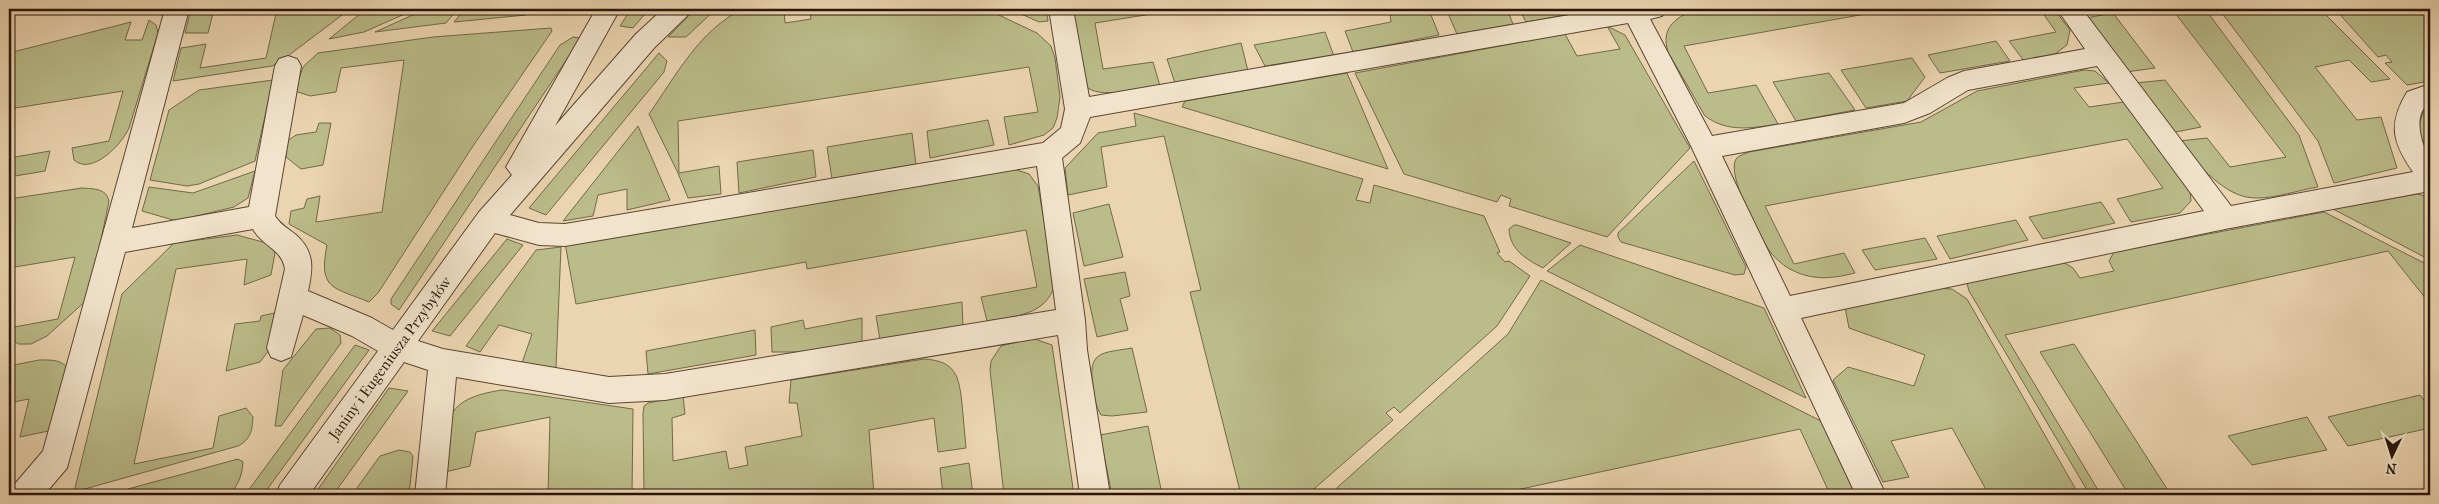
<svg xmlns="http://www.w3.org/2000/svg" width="2439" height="504" font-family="'IM FELL French Canon',serif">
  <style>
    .green { fill: #babc89; stroke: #72694a }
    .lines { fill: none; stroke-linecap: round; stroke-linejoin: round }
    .street-casing { stroke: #5a4634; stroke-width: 2 }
    .street { fill: #f2e4cc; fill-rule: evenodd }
    .labels { text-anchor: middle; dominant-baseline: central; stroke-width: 5; stroke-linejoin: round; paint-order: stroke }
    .street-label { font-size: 15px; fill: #29160b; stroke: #f2e4cc }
  </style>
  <rect width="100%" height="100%" fill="#ebd5b0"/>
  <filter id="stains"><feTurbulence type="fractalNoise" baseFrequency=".004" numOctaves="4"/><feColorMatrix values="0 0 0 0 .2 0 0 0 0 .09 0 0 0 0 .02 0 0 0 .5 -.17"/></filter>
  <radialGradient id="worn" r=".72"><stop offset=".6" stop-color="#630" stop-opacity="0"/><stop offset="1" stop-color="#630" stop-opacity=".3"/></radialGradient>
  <!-- green -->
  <g class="green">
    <path d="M 191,9 L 214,9 L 208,33 L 185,33 Z"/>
    <path d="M 277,9 L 350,9 L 280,62 L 272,66 L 173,81 L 181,48 L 206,44 L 200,68 L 266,58 Z"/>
    <path d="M 397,9 L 416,9 L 364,32 L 329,39 L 361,13 Z"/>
    <path d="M 426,9 L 458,9 L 446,23 L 375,32 Z"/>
    <path d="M 465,9 L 520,9 L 526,15 L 454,22 Z"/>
    <path d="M 631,9 L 649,9 L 633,28 L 620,26 Z"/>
    <path d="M 695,9 L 716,9 L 686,37 L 668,37 Z"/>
    <path d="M 743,9 L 784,9 L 785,23 L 811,19 L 810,9 L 986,9 L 1037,33 L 1051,46 L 1055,58 L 1060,97 L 1057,118 L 1053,128 L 1044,135 L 1009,145 L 1004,117 L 1038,112 L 1029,67 L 678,121 L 679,173 L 719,166 L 721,194 L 688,198 L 678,173 L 649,114 C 675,77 700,29 743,9 Z"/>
    <path d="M 1010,9 L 1046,9 L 1048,21 L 1039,22 Z"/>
    <path d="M 1073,9 L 1183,9 L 1095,23 L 1103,69 L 1153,62 L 1160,86 C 1142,88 1097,100 1086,86 Z"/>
    <path d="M 1446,9 L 1507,9 L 1513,24 L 1457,34 Z"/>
    <path d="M 1519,9 L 1581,9 L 1583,12 L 1526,22 Z"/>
    <path d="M 1698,9 L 1894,9 L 1684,46 L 1708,93 L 1756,85 L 1778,124 C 1752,128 1728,133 1705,116 L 1668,52 C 1660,27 1677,16 1698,9 Z"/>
    <path d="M 2040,9 L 2054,9 L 2070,30 L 2067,45 L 2055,54 L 2024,61 L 2009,41 L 2056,32 Z"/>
    <path d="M 2172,9 L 2205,9 L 2299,135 L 2318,187 C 2299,190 2277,198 2257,198 C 2225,199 2198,164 2179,141 L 2207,138 L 2230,167 L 2286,157 Z"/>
    <path d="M 2219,9 L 2320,9 L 2390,79 L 2371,82 L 2349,60 L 2315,67 L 2357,120 L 2381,117 L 2397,168 L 2334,183 L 2318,141 Z"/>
    <path d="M 2335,9 L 2430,9 L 2430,81 L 2407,85 L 2385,63 L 2392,62 L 2386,55 L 2378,57 Z"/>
    <path d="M 1429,10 L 1439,35 L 1353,52 L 1345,31 L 1391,22 L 1390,15 Z"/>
    <path d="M 2113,13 L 2155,68 L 2126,72 L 2086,18 Z"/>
    <path d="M 149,20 L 156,25 L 158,33 L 129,128 C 122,144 92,176 74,160 L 72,148 L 109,141 L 123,91 L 9,109 L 9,53 L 131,22 L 125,40 L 142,40 Z"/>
    <path d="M 1607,26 L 1625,35 L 1690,148 L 1607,237 L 1509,206 L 1511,199 L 1501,195 L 1497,202 L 1404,174 L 1355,73 L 1565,34 L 1577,56 L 1620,49 Z"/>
    <path d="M 551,28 L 552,31 L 471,149 L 378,293 L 369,302 C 333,287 318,290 327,245 L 289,224 L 291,211 L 304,208 L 307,199 L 320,196 L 316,222 L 382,212 L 404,60 L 341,68 L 336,92 L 310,96 L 295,91 L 303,67 L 318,53 L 433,37 Z"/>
    <path d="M 1325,32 L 1334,56 L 1265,66 L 1254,45 Z"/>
    <path d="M 573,37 L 581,38 L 399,310 L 391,304 L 391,299 L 560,45 Z"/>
    <path d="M 1996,41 L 2010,61 L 1940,73 L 1928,55 Z"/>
    <path d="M 1241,43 L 1248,71 L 1175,83 L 1167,59 Z"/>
    <path d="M 659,53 L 667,61 L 664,72 L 546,215 L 529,208 Z"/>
    <path d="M 1912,58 L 1925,77 L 1907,101 L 1866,108 L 1841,70 Z"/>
    <path d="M 2084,70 L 2095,71 L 2109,83 L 2074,88 L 2089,107 L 2124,102 L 2190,190 L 2191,201 L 2180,213 L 2131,222 L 2117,199 L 2163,188 L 2127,139 L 1765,206 L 1794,264 L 1844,253 L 1855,273 C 1831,279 1811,281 1788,268 C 1783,265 1775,258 1771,253 C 1760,238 1726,175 1736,159 C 1739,155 1745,154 1749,152 L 1921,122 L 1977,91 Z"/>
    <path d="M 1347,73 L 1388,169 L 1182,107 L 1185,101 Z"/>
    <path d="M 1829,73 L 1855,110 L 1796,121 L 1773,82 Z"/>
    <path d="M 273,80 L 255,161 L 199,184 L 187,186 L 150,180 L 169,110 L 199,90 Z"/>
    <path d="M 2165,80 L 2201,127 L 2171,133 L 2135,83 Z"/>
    <path d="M 2430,107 L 2430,149 L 2423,150 C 2420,133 2416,123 2426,108 Z"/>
    <path d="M 1134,113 L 1363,179 L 1356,200 L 1370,203 L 1374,185 L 1484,216 L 1500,252 L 1497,253 L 1505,262 L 1509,261 L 1530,276 L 1497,326 L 1400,413 L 1394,407 L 1386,413 L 1393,420 L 1307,495 L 1241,495 L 1190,292 L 1201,290 L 1164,136 L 1101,147 L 1107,187 L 1068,195 L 1065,168 L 1098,133 L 1136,126 Z"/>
    <path d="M 988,120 L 994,145 L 930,158 L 927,131 Z"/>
    <path d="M 319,123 L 331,123 L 323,165 L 301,169 L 286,157 L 287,141 L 296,135 L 316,132 Z"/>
    <path d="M 638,126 L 670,200 L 627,210 L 627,189 L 598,195 L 593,216 L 563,221 Z"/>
    <path d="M 912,133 L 916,164 L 832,179 L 827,147 Z"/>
    <path d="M 813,150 L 816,177 L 739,193 L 737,162 Z"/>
    <path d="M 50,151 L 45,171 L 9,177 L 9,158 Z"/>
    <path d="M 1694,161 L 1746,267 L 1744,274 L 1735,275 L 1621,242 L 1618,237 L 1618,233 Z"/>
    <path d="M 1014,169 L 1029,174 L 1038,186 L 1055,284 C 1046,316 1015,316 987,321 L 981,297 L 1037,287 L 1026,230 L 807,269 L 806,262 L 576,304 L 565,243 Z"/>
    <path d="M 255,171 L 248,198 L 234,207 L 184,219 L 173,220 L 142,211 L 149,187 L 193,193 Z"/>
    <path d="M 82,188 C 94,189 106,188 109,201 L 89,298 L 47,336 L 31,344 L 18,344 L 9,336 L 9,328 L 58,319 L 75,257 L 9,268 L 9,199 Z"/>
    <path d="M 2417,194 L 2430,197 L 2430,260 L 2333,209 Z"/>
    <path d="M 2101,202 L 2115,223 L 2043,239 L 2029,217 Z"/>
    <path d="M 1109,204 L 1123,257 L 1084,266 L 1073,213 Z"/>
    <path d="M 2324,212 L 2430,266 L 2430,304 L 2388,251 L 2005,335 L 2101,495 L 2090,495 L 1969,291 L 1967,283 L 1970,280 L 2063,262 L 2073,268 L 2080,278 L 2114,271 L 2109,261 L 2114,252 Z"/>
    <path d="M 2016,220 L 2028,240 L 1950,259 L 1937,236 Z"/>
    <path d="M 1514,225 L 1517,225 L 1571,243 L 1543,268 C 1526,259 1510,250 1509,229 Z"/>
    <path d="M 237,235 L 270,244 L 275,253 L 271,275 L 244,285 L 247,259 L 176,269 L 134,464 L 213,448 L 219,416 L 246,408 L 253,417 C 252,431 251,439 238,446 L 74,492 L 122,294 L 174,243 Z"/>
    <path d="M 1925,238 L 1937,259 L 1875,270 L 1862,250 Z"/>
    <path d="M 507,239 L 523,245 L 450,336 L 432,331 Z"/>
    <path d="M 1580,245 L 1764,308 L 1806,398 L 1547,271 Z"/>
    <path d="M 561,247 L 556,368 L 522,363 L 532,334 L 499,325 L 480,352 L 466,346 L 536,250 Z"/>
    <path d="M 1125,272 L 1130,296 L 1120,299 L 1128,330 L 1097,337 L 1084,279 Z"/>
    <path d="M 1541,280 L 1821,421 L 1856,495 L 1804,495 L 1828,490 L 1800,429 L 1493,495 L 1329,495 L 1508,334 Z"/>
    <path d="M 1933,288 L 1952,289 L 1967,299 L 2079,495 L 1989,495 L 1952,428 L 1891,441 L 1909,477 L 1883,482 L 1833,380 L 1848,367 L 1914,386 L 1925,355 L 1849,328 L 1845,307 Z"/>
    <path d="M 962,302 L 963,325 L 880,340 L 876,316 Z"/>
    <path d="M 279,312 L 278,338 L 260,362 L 226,371 L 235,324 L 260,321 L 261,316 Z"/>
    <path d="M 862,318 L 862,343 L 803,352 L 772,352 L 771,327 L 803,320 L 805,329 Z"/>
    <path d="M 330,328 L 340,335 L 341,343 L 281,426 L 275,426 L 283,370 L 316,329 Z"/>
    <path d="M 755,330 L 756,355 L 648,374 L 646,351 Z"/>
    <path d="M 1032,338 L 1052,345 L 1074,495 L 1004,495 L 990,370 L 991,361 L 1001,346 Z"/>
    <path d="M 2074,344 L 2171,495 L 2129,495 L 2040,352 Z"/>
    <path d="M 355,345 L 369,350 L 263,495 L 245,495 Z"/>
    <path d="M 1132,348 L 1147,412 L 1112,416 L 1101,415 C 1095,405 1094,396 1093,385 C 1087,350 1104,353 1132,348 Z"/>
    <path d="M 924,359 C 956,361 959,376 962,404 C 963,419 965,433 966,448 L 938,452 L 934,418 L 869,430 L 874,495 L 644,495 L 643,414 L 644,406 L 648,403 L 683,396 L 685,414 L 672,418 L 673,461 L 726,451 L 729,469 L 748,465 L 745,447 L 802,436 L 797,403 L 789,403 L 791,380 Z"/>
    <path d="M 39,360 C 50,360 62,359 68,369 L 53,430 L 20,437 L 29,399 L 9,403 L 9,366 Z"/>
    <path d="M 389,388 L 408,391 L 333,495 L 314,495 Z"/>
    <path d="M 502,390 L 633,409 L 632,495 L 548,495 L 550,417 L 476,432 L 470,466 L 441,473 C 446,421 442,399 502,390 Z"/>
    <path d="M 2420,395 L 2430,408 L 2430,428 L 2348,446 L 2328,417 Z"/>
    <path d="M 2307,417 L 2327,450 L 2252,465 L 2228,436 Z"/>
    <path d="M 1148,426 L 1162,494 L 1112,495 L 1100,435 Z"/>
    <path d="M 399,450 L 410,452 L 413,456 L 409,495 L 352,495 L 380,456 Z"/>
    <path d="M 238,459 L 243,462 C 242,477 238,484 230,495 L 106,495 Z"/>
    <path d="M 969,463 L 973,495 L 943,495 L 940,468 Z"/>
  </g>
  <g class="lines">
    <defs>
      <path id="street" d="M 165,9 L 189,9 L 132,228 L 249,207 L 275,66 L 279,59 L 288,56 L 297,59 L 301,66 L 275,216 C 280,224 287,228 295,234 C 315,251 313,269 308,291 L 372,318 L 393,330 L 479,212 L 512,175 L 506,167 L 596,9 L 620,9 L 555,126 L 636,34 L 663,9 L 690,9 L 687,16 L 654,48 L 510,215 L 539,223 L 565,224 L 1043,143 L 1061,128 L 1065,109 L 1049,9 L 1073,9 L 1089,97 L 1605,9 L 1665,9 L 1662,16 L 1650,19 L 1712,136 L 1904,103 L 1947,78 L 1964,71 L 2085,49 L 2057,9 L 2082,9 L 2231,206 L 2413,172 C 2392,142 2388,124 2407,92 L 2430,84 L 2430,104 C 2415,110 2419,134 2424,146 C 2426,149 2429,152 2430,156 C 2433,166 2430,180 2430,191 L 2225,229 L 1801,318 L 1886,495 L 1856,495 L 1692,148 L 1628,23 L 1090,117 L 1080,143 L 1062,158 L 1085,320 L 1087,350 L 1110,495 L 1080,495 L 1058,335 L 665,400 L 609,403 L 456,377 L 445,495 L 415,495 L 428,370 L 404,362 L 309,495 L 276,495 L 280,485 L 378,351 L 352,336 L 303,315 L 291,357 L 281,361 L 271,357 L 267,348 L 285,269 C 282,249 262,246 253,229 L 125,252 L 67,468 L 44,495 L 10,495 L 14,485 L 43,451 ZM 2097,66 L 2204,211 L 1790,296 L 1722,156 L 1904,123 L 1930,113 L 1968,90 ZM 1037,166 L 1056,310 L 665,374 L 609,377 L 443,349 L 418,341 L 495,233 L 539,245 L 565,246 Z"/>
    </defs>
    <!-- street casing -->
    <use href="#street" class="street-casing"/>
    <!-- street -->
    <use href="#street" class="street"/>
  </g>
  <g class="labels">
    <!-- street labels -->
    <g class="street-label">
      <text transform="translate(390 358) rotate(-54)">Janiny i Eugeniusza Przybyłów</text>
    </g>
  </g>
  <!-- margin -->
  <rect width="2439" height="504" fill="none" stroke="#ebd5b0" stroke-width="30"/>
  <rect x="10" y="10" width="2419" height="484" fill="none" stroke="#29160b" stroke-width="2.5"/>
  <rect x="15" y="15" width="2409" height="474" fill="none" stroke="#29160b"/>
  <!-- north arrow -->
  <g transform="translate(2392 456) rotate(184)" stroke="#f2e4cc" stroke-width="4" paint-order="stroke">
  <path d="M0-4L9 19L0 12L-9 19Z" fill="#29160b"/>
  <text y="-8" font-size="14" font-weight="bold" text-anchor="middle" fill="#29160b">N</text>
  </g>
  <rect width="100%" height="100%" filter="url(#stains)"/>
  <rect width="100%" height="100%" fill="url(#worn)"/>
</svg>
